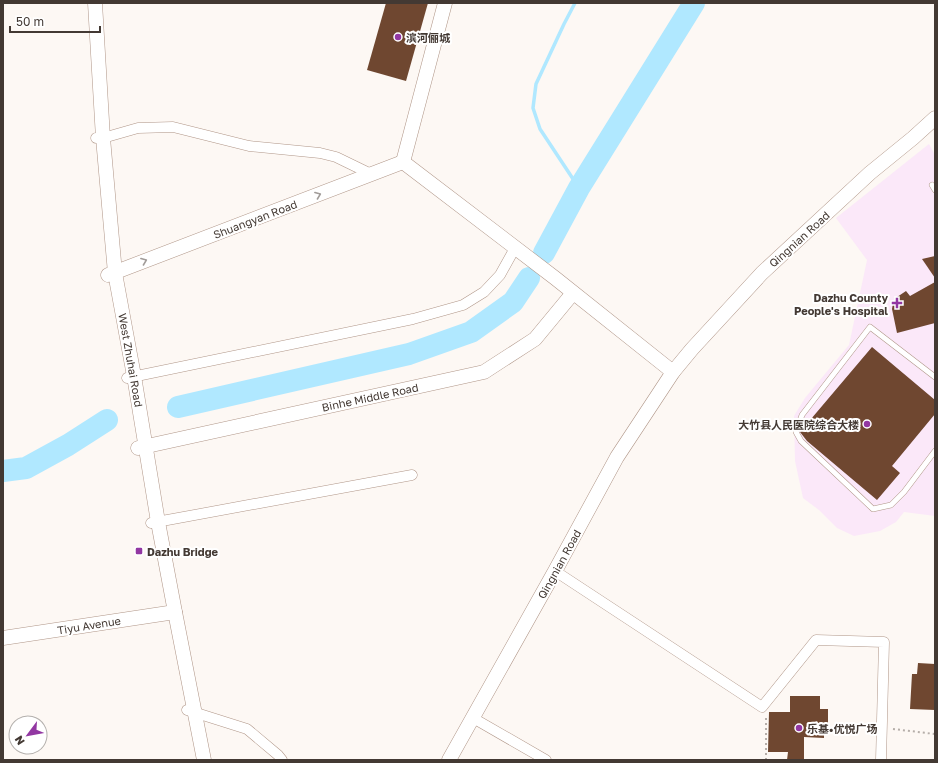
<svg xmlns="http://www.w3.org/2000/svg" width="938" height="763" font-family="'Golos Text','Noto Sans SC',sans-serif">
  <style>
    .medical { fill: #fbe8f9 }
    .lines { fill: none; stroke-linecap: round; stroke-linejoin: round }
    .stream { stroke: #b0e8ff; stroke-width: 3.5 }
    .river { stroke: #b0e8ff; stroke-width: 22 }
    .building { fill: #6f4730 }
    .lane-casing { stroke: #b09688; stroke-width: 6 }
    .street-casing { stroke: #b09688; stroke-width: 11 }
    .secondary-casing { stroke: #b09688; stroke-width: 15 }
    .path { stroke: #b5aea9; stroke-width: 2; stroke-dasharray: 2 3; stroke-linecap: butt }
    .lane { stroke: #fff; stroke-width: 5 }
    .street { stroke: #fff; stroke-width: 10 }
    .secondary { stroke: #fff; stroke-width: 14 }
    .oneway { stroke: #a19c99 }
    .poi-dot { fill: #9237a2; stroke: #fff; stroke-width: 1.5 }
    .labels { text-anchor: middle; dominant-baseline: central; stroke-width: 4; stroke-linejoin: round; paint-order: stroke }
    .poi-label { font-size: 11px; font-weight: bold; fill: #433933; stroke: #fff; text-anchor: start }
    .street-label { font-size: 11px; fill: #433933; stroke: #fff }
  </style>
  <rect width="100%" height="100%" fill="#fdf8f4"/>
  <!-- medical -->
  <path class="medical" d="M 929,144 L 935,155 L 935,516 L 904,512 L 896,522 L 880,531 L 854,536 L 837,528 L 819,510 L 803,498 L 795,461 L 794,416 L 805,398 L 849,345 L 867,260 L 836,218 Z"/>
  <g class="lines">
    <!-- stream -->
    <path class="stream" d="M 575,3 L 564,24 L 536,84 L 533,108 L 540,129 L 579,188"/>
    <!-- river -->
    <g class="river">
      <path d="M 544,253 L 579,188 L 694,3"/>
      <path d="M 178,407 L 409,354 L 471,332 L 513,302 L 529,278"/>
      <path d="M 3,471 L 26,468 L 68,445 L 107,420"/>
    </g>
  </g>
  <!-- building -->
  <g class="building">
    <path d="M 386,3 L 428,3 L 406,81 L 367,70 Z"/>
    <path d="M 935,256 L 935,278 L 922,259 Z"/>
    <path d="M 935,282 L 935,323 L 897,333 L 892,309 L 893,303 L 899,299 L 897,297 L 906,291 L 910,296 Z"/>
    <path d="M 872,347 L 935,400 L 935,414 L 892,466 L 900,473 L 877,500 L 807,441 L 800,432 Z"/>
    <path d="M 918,663 L 935,664 L 935,710 L 910,709 L 912,674 L 917,674 Z"/>
    <path d="M 790,696 L 820,696 L 820,709 L 828,709 L 828,728 L 824,728 L 824,738 L 804,737 L 804,760 L 787,760 L 788,752 L 768,752 L 769,712 L 790,712 Z"/>
  </g>
  <g class="lines">
    <defs>
      <g id="lane">
        <path d="M 932,185 L 935,190"/>
        <path d="M 935,377 L 870,327 L 802,415 L 796,432 L 801,441 L 873,509 L 891,505 L 904,492 L 935,451"/>
      </g>
      <g id="street">
        <path d="M 96,138 L 103,138 L 138,128 L 173,127 L 249,146 L 320,153 L 336,157 L 371,174"/>
        <path d="M 127,378 L 413,319 L 463,305 L 484,292 L 500,275 L 515,248"/>
        <path d="M 151,523 L 412,475"/>
        <path d="M 555,571 L 762,707 L 816,640 L 884,642 L 881,760"/>
        <path d="M 187,710 L 247,729 L 278,755 L 282,760"/>
        <path d="M 473,718 L 546,760"/>
      </g>
      <g id="secondary">
        <path d="M 95,3 L 103,138 L 115,273 L 134,376 L 158,522 L 175,612 L 204,760"/>
        <path d="M 403,162 L 555,278 L 673,372"/>
        <path d="M 403,162 L 445,3"/>
        <path d="M 108,275 L 403,162"/>
        <path d="M 138,448 L 484,372 L 535,339 L 573,293"/>
        <path d="M 3,638 L 175,612"/>
        <path d="M 449,760 L 555,571 L 617,457 L 673,372 L 692,349 L 762,273 L 870,173 L 913,138 L 935,118"/>
      </g>
    </defs>
    <!-- lane casing -->
    <use href="#lane" class="lane-casing"/>
    <!-- street casing -->
    <use href="#street" class="street-casing"/>
    <!-- secondary casing -->
    <use href="#secondary" class="secondary-casing"/>
    <!-- path -->
    <g class="path">
      <path d="M 893,729 L 935,734"/>
      <path d="M 766,760 L 766,717"/>
    </g>
    <!-- lane -->
    <use href="#lane" class="lane"/>
    <!-- street -->
    <use href="#street" class="street"/>
    <!-- secondary -->
    <use href="#secondary" class="secondary"/>
  </g>
  <!-- one-way arrows -->
  <defs><path id="oneway-chevron" d="M-2-3.5L2.5 0L-2 3.5" fill="none" stroke-width="1.6" stroke-linecap="round" stroke-linejoin="round"/></defs>
  <g class="oneway">
    <use href="#oneway-chevron" transform="translate(318 195) rotate(-21)"/>
    <use href="#oneway-chevron" transform="translate(144 261) rotate(-21)"/>
  </g>
  <!-- markers -->
  <g class="poi-dot">
    <circle cx="398" cy="37" r="4"/>
    <path d="M895 297h4v4h4v4h-4v4h-4v-4h-4v-4h4z"/>
    <circle cx="867" cy="424" r="4"/>
    <rect x="135" y="547" width="8" height="8" rx="2"/>
    <circle cx="799" cy="728" r="4"/>
  </g>
  <g class="labels">
    <!-- poi labels -->
    <g class="poi-label">
      <text x="406" y="37">滨河俪城</text>
      <text x="888" y="297" text-anchor="end">Dazhu County<tspan x="888" dy="13">People's Hospital</tspan></text>
      <text x="859" y="424" text-anchor="end">大竹县人民医院综合大楼</text>
      <text x="147" y="551">Dazhu Bridge</text>
      <text x="807" y="728">乐基•优悦广场</text>
    </g>
    <!-- street labels -->
    <g class="street-label">
      <text transform="translate(255 219) rotate(-21)">Shuangyan Road</text>
      <text transform="translate(799 239) rotate(-42)">Qingnian Road</text>
      <text transform="translate(131 360) rotate(80)">West Zhuhai Road</text>
      <text transform="translate(370 397) rotate(-12)">Binhe Middle Road</text>
      <text transform="translate(559 564) rotate(-61)">Qingnian Road</text>
      <text transform="translate(89 625) rotate(-9)">Tiyu Avenue</text>
    </g>
  </g>
  <!-- border -->
  <rect width="938" height="763" fill="none" stroke="#433933" stroke-width="8"/>
  <!-- north arrow -->
  <g transform="translate(28 735) rotate(238)"><circle r="19" fill="#ffffff" stroke="#b4b0ad"/>
  <path d="M0-3L7 15L0 10L-7 15Z" fill="#9237a2"/>
  <text y="-6" font-size="11" font-weight="bold" text-anchor="middle" fill="#433933">N</text>
  </g>
  <!-- scale -->
  <path d="M10 26v6h90v-6" fill="none" stroke="#433933" stroke-width="2"/>
  <text x="16" y="26" font-size="12" fill="#433933" stroke="#ffffff" stroke-width="3" paint-order="stroke">50 m</text>
</svg>
